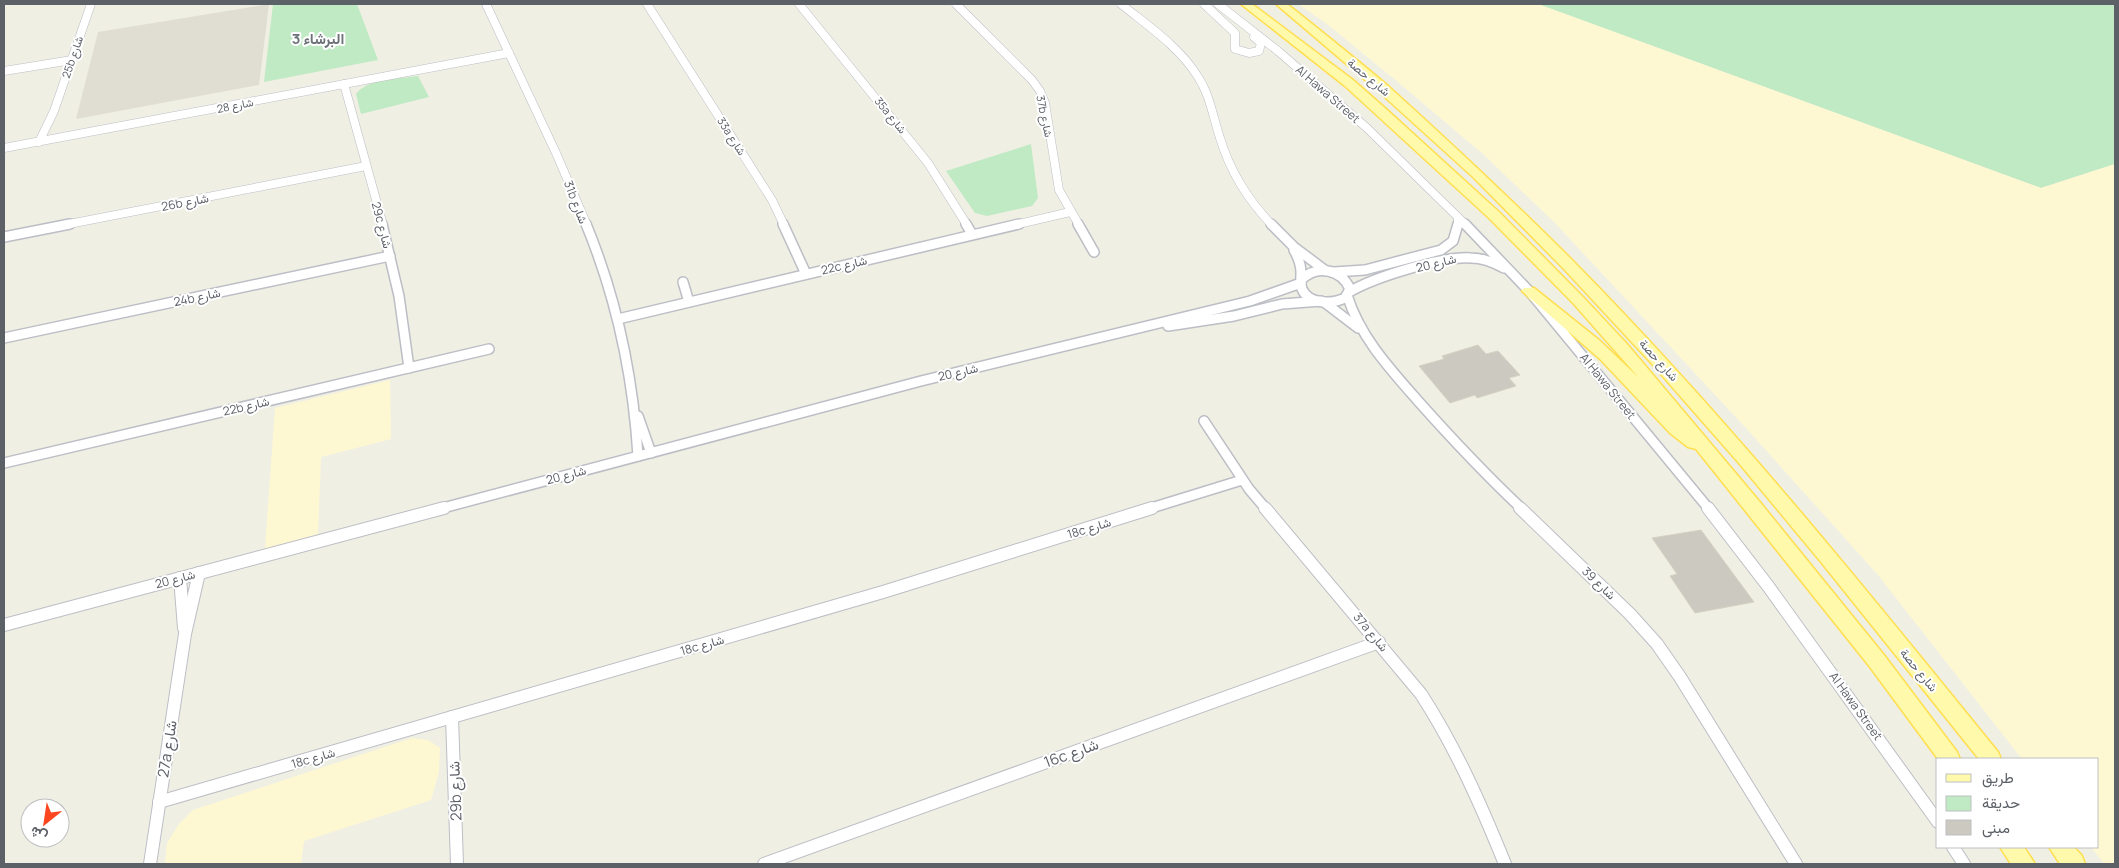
<svg xmlns="http://www.w3.org/2000/svg" width="2119" height="868" font-family="Manrope,Vazirmatn,sans-serif">
  <style>
    .education { fill: #e0ded3 }
    .green { fill: #bfeac3 }
    .sand { fill: #fef8d2 }
    .building { fill: #ccc9c1; stroke: #d6d2c2 }
    .lines { fill: none; stroke-linecap: round; stroke-linejoin: round }
    .minor-far2-casing { stroke: #bcbec5; stroke-width: 9 }
    .minor-far1-casing { stroke: #bcbec5; stroke-width: 12 }
    .minor-casing { stroke: #bcbec5; stroke-width: 14 }
    .primary-casing { stroke: #ffde4f; stroke-width: 3 }
    .minor-far2 { stroke: #fff; stroke-width: 8 }
    .minor-far1 { stroke: #fff; stroke-width: 9 }
    .minor { stroke: #fff; stroke-width: 12 }
    .primary { fill: #fff9ab; fill-rule: evenodd }
    .labels { text-anchor: middle; dominant-baseline: central; stroke-width: 4; stroke-linejoin: round; paint-order: stroke }
    .far-street-label { font-size: 11px; fill: #5c6067; stroke: #fff }
    .street-label { font-size: 12px; fill: #5c6067; stroke: #fff }
    .far-district-label { font-size: 15px; font-weight: bold; fill: #6d7279; stroke: #fff }
    .near-street-label { font-size: 15px; fill: #5c6067; stroke: #fff }
  </style>
  <rect width="100%" height="100%" fill="#f0efe4"/>
  <!-- education -->
  <path class="education" d="M 269,4 L 259,85 L 76,119 L 98,32 Z"/>
  <!-- green -->
  <g class="green">
    <path d="M 273,4 L 357,4 L 378,60 L 264,82 Z"/>
    <path d="M 1538,4 L 2115,4 L 2115,164 L 2041,188 Z"/>
    <path d="M 418,76 L 429,97 L 361,114 L 356,94 C 368,78 399,79 418,76 Z"/>
    <path d="M 1031,144 L 1038,198 L 1032,206 L 987,216 L 975,213 L 946,171 Z"/>
  </g>
  <!-- sand -->
  <g class="sand">
    <path d="M 1298,4 L 1538,4 L 2041,188 L 2115,164 L 2115,864 L 2104,864 L 2091,847 L 2098,847 L 2098,759 L 2022,759 L 1878,575 L 1746,428 L 1555,223 L 1483,154 L 1399,83 L 1327,24 Z"/>
    <path d="M 390,380 L 391,439 L 321,457 L 318,534 L 265,549 L 275,408 Z"/>
    <path d="M 412,738 L 428,740 L 440,748 L 439,772 L 431,800 L 304,841 L 301,864 L 165,864 L 167,843 L 179,824 L 193,810 Z"/>
  </g>
  <!-- building -->
  <g class="building">
    <path d="M 1478,345 L 1486,354 L 1498,351 L 1520,375 L 1509,378 L 1516,386 L 1477,398 L 1475,395 L 1450,403 L 1419,366 L 1444,359 L 1442,356 Z"/>
    <path d="M 1701,530 L 1754,602 L 1695,613 L 1670,576 L 1677,574 L 1652,538 Z"/>
  </g>
  <g class="lines">
    <defs>
      <g id="minor-far2">
        <path d="M 486,4 L 556,153 L 587,225"/>
        <path d="M 647,4 L 772,200 L 784,225"/>
        <path d="M 799,4 L 928,163 L 967,225"/>
        <path d="M 956,4 L 1032,80 L 1040,91 L 1045,103 L 1059,190 L 1079,225"/>
        <path d="M 1121,4 C 1148,26 1180,47 1198,77 C 1210,95 1213,117 1220,138 C 1230,171 1248,200 1272,225"/>
        <path d="M 1204,4 L 1235,33 L 1235,49 L 1249,53 L 1259,51 L 1261,43 L 1254,37"/>
        <path d="M 1218,4 L 1278,51 L 1367,128 L 1466,225"/>
        <path d="M 4,71 L 72,60"/>
        <path d="M 344,84 L 383,225"/>
        <path d="M 39,142 L 54,111 L 91,4"/>
        <path d="M 4,148 L 509,53"/>
        <path d="M 1458,218 L 1458,225"/>
        <path d="M 64,225 L 366,166"/>
        <path d="M 1014,225 L 1070,212"/>
      </g>
      <g id="minor-far1">
        <path d="M 382,224 L 399,296 L 409,368"/>
        <path d="M 586,224 C 617,299 633,375 638,456"/>
        <path d="M 783,224 L 806,274"/>
        <path d="M 966,224 L 972,234"/>
        <path d="M 1078,224 L 1094,252"/>
        <path d="M 1271,224 L 1294,247 L 1326,271"/>
        <path d="M 1465,224 L 1529,291 L 1709,509"/>
        <path d="M 4,237 L 70,224"/>
        <path d="M 1294,250 C 1298,257 1301,265 1301,273 C 1301,278 1300,284 1302,289 C 1309,305 1332,304 1345,298 L 1350,289 C 1341,269 1317,264 1301,280"/>
        <path d="M 1334,272 L 1365,270 L 1441,250 L 1453,241 L 1458,224"/>
        <path d="M 683,282 L 689,302"/>
        <path d="M 1349,292 C 1375,277 1442,256 1471,258 C 1483,258 1493,262 1504,268"/>
        <path d="M 1347,295 C 1360,337 1390,369 1419,402 C 1452,439 1486,475 1522,509"/>
        <path d="M 1324,302 L 1358,328"/>
        <path d="M 618,319 L 1019,224"/>
        <path d="M 1168,326 L 1234,316 L 1282,304 L 1321,301"/>
        <path d="M 4,338 L 390,256"/>
        <path d="M 638,416 L 651,453"/>
        <path d="M 1204,421 L 1249,489 L 1266,509"/>
        <path d="M 4,463 L 489,349"/>
        <path d="M 439,509 L 921,381 L 1250,301 L 1301,283"/>
        <path d="M 1148,509 L 1242,480"/>
      </g>
      <g id="minor">
        <path d="M 1265,508 L 1421,694 C 1456,748 1481,805 1505,864"/>
        <path d="M 1520,508 L 1630,614 L 1657,644 L 1680,677 L 1796,864"/>
        <path d="M 1708,508 L 1768,586 L 1938,822"/>
        <path d="M 180,578 L 184,628"/>
        <path d="M 4,625 L 444,508"/>
        <path d="M 452,717 L 457,864"/>
        <path d="M 159,802 L 883,592 L 1152,508"/>
        <path d="M 1953,847 L 1964,864"/>
        <path d="M 150,864 L 185,634 L 199,573"/>
        <path d="M 764,864 L 1379,642"/>
      </g>
      <g id="primary">
        <path d="M 1241,4 L 1252,4 L 1353,80 L 1386,109 L 1499,212 L 1583,297 L 1627,344 L 1759,501 L 1884,655 L 1957,752 L 1960,759 L 1938,759 L 1870,667 L 1696,449 L 1688,447 L 1670,433 L 1600,359 L 1522,291 L 1524,288 L 1534,288 L 1599,340 L 1639,378 L 1573,303 L 1489,218 L 1345,86 Z"/>
        <path d="M 1276,4 L 1287,4 C 1321,31 1355,58 1388,86 C 1451,143 1513,201 1573,261 C 1725,415 1862,584 1998,752 L 2001,759 L 1979,759 L 1821,562 L 1738,462 L 1652,364 L 1564,269 L 1473,177 L 1377,90 Z"/>
        <path d="M 2000,847 L 2024,847 L 2035,864 L 2011,864 Z"/>
        <path d="M 2049,847 L 2074,847 L 2082,856 L 2085,864 L 2060,864 Z"/>
      </g>
    </defs>
    <!-- minor-far2 casing -->
    <use href="#minor-far2" class="minor-far2-casing"/>
    <!-- minor-far1 casing -->
    <use href="#minor-far1" class="minor-far1-casing"/>
    <!-- minor casing -->
    <use href="#minor" class="minor-casing"/>
    <!-- primary casing -->
    <use href="#primary" class="primary-casing"/>
    <!-- minor-far2 -->
    <use href="#minor-far2" class="minor-far2"/>
    <!-- minor-far1 -->
    <use href="#minor-far1" class="minor-far1"/>
    <!-- minor -->
    <use href="#minor" class="minor"/>
    <!-- primary -->
    <use href="#primary" class="primary"/>
  </g>
  <g class="labels">
    <!-- far-street labels -->
    <g class="far-street-label">
      <text transform="translate(72 57) rotate(-71)">25b شارع</text>
      <text transform="translate(235 105) rotate(-11)">شارع 28</text>
      <text transform="translate(891 115) rotate(51)">35a شارع</text>
      <text transform="translate(1045 116) rotate(78)">37b شارع</text>
      <text transform="translate(732 136) rotate(57)">33a شارع</text>
    </g>
    <!-- street labels -->
    <g class="street-label">
      <text transform="translate(1369 77) rotate(40)">شارع حصة</text>
      <text transform="translate(1328 94) rotate(41)">Al Hawa Street</text>
      <text transform="translate(185 202) rotate(-11)">26b شارع</text>
      <text transform="translate(576 202) rotate(69)">31b شارع</text>
      <text transform="translate(382 225) rotate(75)">29c شارع</text>
      <text transform="translate(1436 263) rotate(-14)">شارع 20</text>
      <text transform="translate(844 265) rotate(-13)">22c شارع</text>
      <text transform="translate(197 297) rotate(-12)">24b شارع</text>
      <text transform="translate(1659 360) rotate(48)">شارع حصة</text>
      <text transform="translate(958 372) rotate(-13)">شارع 20</text>
      <text transform="translate(1608 386) rotate(51)">Al Hawa Street</text>
      <text transform="translate(246 406) rotate(-13)">22b شارع</text>
      <text transform="translate(566 475) rotate(-15)">شارع 20</text>
      <text transform="translate(1089 528) rotate(-17)">18c شارع</text>
      <text transform="translate(175 579) rotate(-15)">شارع 20</text>
      <text transform="translate(1599 583) rotate(44)">شارع 39</text>
      <text transform="translate(1371 632) rotate(50)">37a شارع</text>
      <text transform="translate(702 645) rotate(-16)">18c شارع</text>
      <text transform="translate(1919 670) rotate(51)">شارع حصة</text>
      <text transform="translate(1856 706) rotate(54)">Al Hawa Street</text>
      <text transform="translate(313 758) rotate(-16)">18c شارع</text>
    </g>
    <!-- far-district labels -->
    <g class="far-district-label">
      <text x="318" y="38">البرشاء 3</text>
    </g>
    <!-- near-street labels -->
    <g class="near-street-label">
      <text transform="translate(167 749) rotate(-81)">27a شارع</text>
      <text transform="translate(1071 753) rotate(-20)">16c شارع</text>
      <text transform="translate(455 791) rotate(-92)">29b شارع</text>
    </g>
  </g>
  <!-- border -->
  <rect width="2119" height="868" fill="none" stroke="#5c6067" stroke-width="10"/>
  <!-- legend -->
  <rect x="1936" y="758" width="162" height="90" fill="#ffffff" stroke="#bebfc2"/>
  <rect x="1946" y="774" width="25" height="8" fill="#fff9ab" stroke="#bebfc2"/>
  <text x="1982" y="783" font-size="15" fill="#5c6067">طريق</text>
  <rect x="1946" y="796" width="25" height="15" fill="#bfeac3" stroke="#bebfc2"/>
  <text x="1982" y="808" font-size="15" fill="#5c6067">حديقة</text>
  <rect x="1946" y="820" width="25" height="15" fill="#ccc9c1" stroke="#bebfc2"/>
  <text x="1982" y="833" font-size="15" fill="#5c6067">مبنى</text>
  <!-- north arrow -->
  <g transform="translate(45 823) rotate(210)"><circle r="24" fill="#ffffff" stroke="#bebfc2"/>
  <path d="M0-4L9 19L0 12L-9 19Z" fill="#fb4620"/>
  <text y="-8" font-size="14" font-weight="bold" text-anchor="middle" fill="#5c6067">ش</text>
  </g>
</svg>
